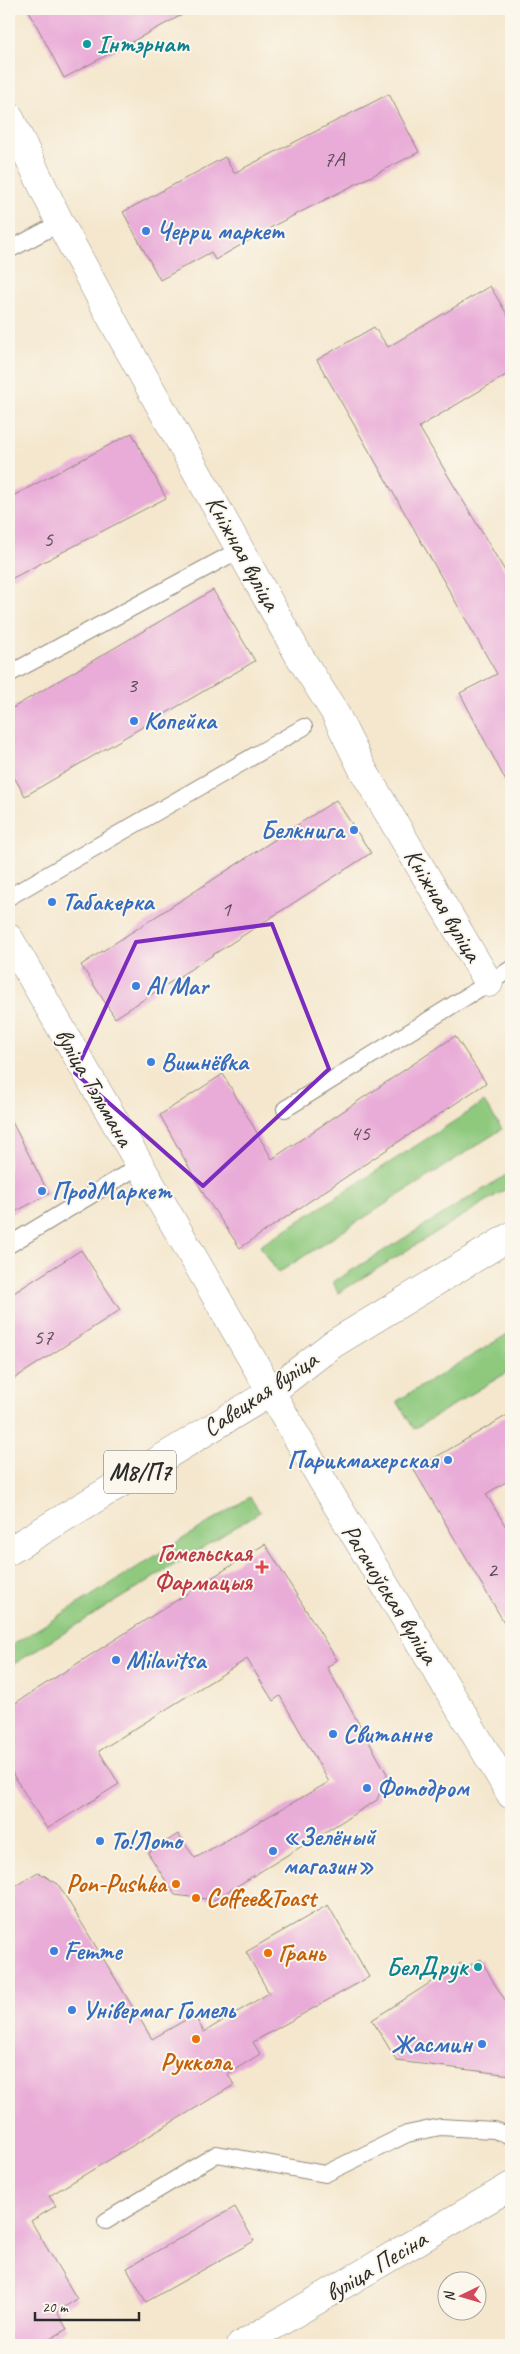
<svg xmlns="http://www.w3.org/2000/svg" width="520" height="2354" font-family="Caveat,sans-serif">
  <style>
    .green { fill: #8ec97e; stroke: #5c7a54 }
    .building { fill: #e9acd8 }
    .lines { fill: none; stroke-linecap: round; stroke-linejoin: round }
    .service-casing { stroke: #90897c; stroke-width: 18 }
    .minor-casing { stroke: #90897c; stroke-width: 29 }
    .primary-casing { stroke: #90897c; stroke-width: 29 }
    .service { stroke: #fff; stroke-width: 16 }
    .minor { stroke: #fff; stroke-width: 28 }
    .primary { stroke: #fff; stroke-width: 28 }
    .marked { fill: none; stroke: #7b2cbf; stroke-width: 4; stroke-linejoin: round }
    .culture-dot { fill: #0f9aa8; stroke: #fbf7ec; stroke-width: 2 }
    .shop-dot { fill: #3f7fe0; stroke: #fbf7ec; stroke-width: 2 }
    .health-dot { fill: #e0444e; stroke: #fbf7ec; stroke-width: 2 }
    .food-dot { fill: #e8710a; stroke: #fbf7ec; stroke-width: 2 }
    .labels { text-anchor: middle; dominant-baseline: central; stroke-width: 4; stroke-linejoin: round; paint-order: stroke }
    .number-label { font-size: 22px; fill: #5a4b56 }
    .shield { fill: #fbf7ec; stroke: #696865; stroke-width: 1 }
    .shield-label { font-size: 24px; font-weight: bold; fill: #2b2b2b }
    .culture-label { font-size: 25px; font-weight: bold; fill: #0d838f; stroke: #fbf7ec; text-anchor: start }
    .shop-label { font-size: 25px; font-weight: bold; fill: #366cbe; stroke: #fbf7ec; text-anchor: start }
    .street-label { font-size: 25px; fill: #2b2b2b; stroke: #fbf7ec }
    .health-label { font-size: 25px; font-weight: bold; fill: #be3a42; stroke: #fbf7ec; text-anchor: end }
    .food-label { font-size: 25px; font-weight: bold; fill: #c56008; stroke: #fbf7ec; text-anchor: start }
  </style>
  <rect width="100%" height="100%" fill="#fbf7ec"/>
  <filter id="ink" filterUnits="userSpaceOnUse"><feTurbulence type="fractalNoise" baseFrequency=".02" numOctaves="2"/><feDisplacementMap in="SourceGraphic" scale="10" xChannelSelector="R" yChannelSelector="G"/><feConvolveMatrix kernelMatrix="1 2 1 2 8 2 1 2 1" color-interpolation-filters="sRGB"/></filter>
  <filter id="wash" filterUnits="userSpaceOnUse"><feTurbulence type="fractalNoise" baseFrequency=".0096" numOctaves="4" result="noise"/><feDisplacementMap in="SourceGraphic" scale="20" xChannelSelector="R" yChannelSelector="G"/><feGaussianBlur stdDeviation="1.12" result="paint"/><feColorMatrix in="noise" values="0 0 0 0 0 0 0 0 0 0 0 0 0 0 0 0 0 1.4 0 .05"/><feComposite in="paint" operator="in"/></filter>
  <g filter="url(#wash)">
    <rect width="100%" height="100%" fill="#f4e7ce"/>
    <!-- green -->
    <g class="green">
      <path d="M 484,1102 L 502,1129 L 278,1273 L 260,1246 Z"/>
      <path d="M 511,1172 L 511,1186 L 338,1293 L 333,1282 Z"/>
      <path d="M 511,1332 L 511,1370 L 414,1429 L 397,1401 Z"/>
      <path d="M 250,1497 L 260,1512 L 9,1667 L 9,1647 Z"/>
    </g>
    <g id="blocks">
      <!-- building -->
      <g class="building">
        <path d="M 28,9 L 193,9 L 64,78 Z"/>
        <path d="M 389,94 L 419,152 L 277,224 L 215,260 L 211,252 L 160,280 L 123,212 L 225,157 L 234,173 Z"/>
        <path d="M 490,286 L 511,321 L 511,372 L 419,427 L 511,581 L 511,791 L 460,693 L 497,674 L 317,360 L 374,327 L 388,347 Z"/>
        <path d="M 132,433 L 166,498 L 9,580 L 9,498 Z"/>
        <path d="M 213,590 L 255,661 L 25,796 L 9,768 L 9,710 Z"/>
        <path d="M 336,800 L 371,853 L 115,1018 L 81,965 Z"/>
        <path d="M 455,1036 L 486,1083 L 240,1248 L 206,1198 L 160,1115 L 223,1074 L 272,1159 Z"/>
        <path d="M 9,1116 L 49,1194 L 9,1215 Z"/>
        <path d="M 81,1250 L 120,1310 L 9,1382 L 9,1296 Z"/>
        <path d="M 511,1413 L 511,1479 L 486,1494 L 511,1535 L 511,1634 L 414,1470 Z"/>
        <path d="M 265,1544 L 337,1660 L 327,1667 L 387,1774 L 377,1800 L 214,1900 L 175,1895 L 148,1853 L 178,1834 L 195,1858 L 329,1782 L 280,1696 L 273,1701 L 247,1659 L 99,1751 L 119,1784 L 47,1829 L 9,1768 L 9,1707 Z"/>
        <path d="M 38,1872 L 58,1884 L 152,2039 L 194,2015 L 204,2032 L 269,1993 L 246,1952 L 328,1905 L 369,1977 L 253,2042 L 260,2054 L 228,2074 L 234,2085 L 49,2196 L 56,2206 L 31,2221 L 77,2299 L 57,2312 L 67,2329 L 40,2345 L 9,2345 L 9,1890 Z"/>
        <path d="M 481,1959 L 494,1983 L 511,2009 L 511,2075 L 397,2061 L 372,2020 L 461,1963 L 464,1968 Z"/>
        <path d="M 235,2207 L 254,2241 L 146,2302 L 127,2268 Z"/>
      </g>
    </g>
  </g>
  <g filter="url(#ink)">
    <use href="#blocks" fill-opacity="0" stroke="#90897c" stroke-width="1"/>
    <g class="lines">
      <defs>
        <g id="service">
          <path d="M 9,250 L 60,223"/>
          <path d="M 9,674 L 241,549"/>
          <path d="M 9,897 L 304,727"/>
          <path d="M 285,1109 L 511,969"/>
          <path d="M 9,1245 L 139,1166"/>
          <path d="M 106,2221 L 217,2154 L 325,2174 L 407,2134 L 440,2127 L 494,2130 L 511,2136"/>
        </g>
        <g id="minor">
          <path d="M 9,116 L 60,223 L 119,332 L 298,654 L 334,711 L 363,770 L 489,983"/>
          <path d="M 9,938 L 271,1392"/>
          <path d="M 241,2345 L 511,2186"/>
        </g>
        <g id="primary">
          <path d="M 271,1392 C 348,1528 432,1660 511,1795"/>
          <path d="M 9,1551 L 271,1392 L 333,1344 L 511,1236"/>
        </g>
      </defs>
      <!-- service casing -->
      <use href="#service" class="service-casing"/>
      <!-- minor casing -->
      <use href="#minor" class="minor-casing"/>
      <!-- primary casing -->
      <use href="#primary" class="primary-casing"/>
      <!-- service -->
      <use href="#service" class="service"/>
      <!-- minor -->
      <use href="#minor" class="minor"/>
      <!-- primary -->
      <use href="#primary" class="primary"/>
    </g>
  </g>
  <!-- marked area -->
  <path class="marked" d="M 272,924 L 329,1069 L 203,1186 L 75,1073 L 136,942 Z"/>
  <!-- markers -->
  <g class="culture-dot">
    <circle cx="87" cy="44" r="5"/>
    <circle cx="478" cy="1967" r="5"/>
  </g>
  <g class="shop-dot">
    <circle cx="146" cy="231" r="5"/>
    <circle cx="134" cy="721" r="5"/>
    <circle cx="354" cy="830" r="5"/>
    <circle cx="52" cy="902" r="5"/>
    <circle cx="136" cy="986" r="5"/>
    <circle cx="151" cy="1062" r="5"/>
    <circle cx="42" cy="1191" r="5"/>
    <circle cx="448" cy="1460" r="5"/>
    <circle cx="116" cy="1660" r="5"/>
    <circle cx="333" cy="1734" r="5"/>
    <circle cx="367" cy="1788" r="5"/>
    <circle cx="100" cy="1841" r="5"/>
    <circle cx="273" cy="1851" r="5"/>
    <circle cx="54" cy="1951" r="5"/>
    <circle cx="72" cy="2010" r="5"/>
    <circle cx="482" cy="2044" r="5"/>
  </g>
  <path class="health-dot" d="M259.5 1559.5h5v5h5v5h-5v5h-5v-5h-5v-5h5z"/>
  <g class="food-dot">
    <circle cx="176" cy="1884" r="5"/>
    <circle cx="196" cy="1898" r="5"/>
    <circle cx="268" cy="1953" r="5"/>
    <circle cx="196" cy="2039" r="5"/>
  </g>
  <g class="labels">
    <!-- number labels -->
    <g class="number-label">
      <text x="334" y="159">7А</text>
      <text x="48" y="539">5</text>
      <text x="132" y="685">3</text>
      <text x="226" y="909">1</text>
      <text x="360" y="1133">45</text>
      <text x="43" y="1337">57</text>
      <text x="492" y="1570">2</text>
    </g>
    <!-- shield labels -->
    <rect class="shield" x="104" y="1450.5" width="72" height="43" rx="4"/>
    <g class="shield-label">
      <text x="140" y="1472">М8/П7</text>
    </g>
    <!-- culture labels -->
    <g class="culture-label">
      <text x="97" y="44">Інтэрнат</text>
      <text x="468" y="1967" text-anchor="end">БелДрук</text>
    </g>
    <!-- shop labels -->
    <g class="shop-label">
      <text x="156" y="231">Черри маркет</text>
      <text x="144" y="721">Копейка</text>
      <text x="344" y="830" text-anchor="end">Белкнига</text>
      <text x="62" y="902">Табакерка</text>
      <text x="146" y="986">Al Mar</text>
      <text x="161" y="1062">Вишнёвка</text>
      <text x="52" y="1191">ПродМаркет</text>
      <text x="438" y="1460" text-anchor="end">Парикмахерская</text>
      <text x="126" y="1660">Milavitsa</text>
      <text x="343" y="1734">Свитанне</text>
      <text x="377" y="1788">Фотодром</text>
      <text x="283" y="1837">«Зелёный<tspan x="283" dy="29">магазин»</tspan></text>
      <text x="110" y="1841">То!Лото</text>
      <text x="64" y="1951">Femme</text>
      <text x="82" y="2010">Універмаг Гомель</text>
      <text x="472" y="2044" text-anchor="end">Жасмин</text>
    </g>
    <!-- street labels -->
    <g class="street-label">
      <text transform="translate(243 553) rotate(61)">Кніжная вуліца</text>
      <text transform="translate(443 905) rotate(59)">Кніжная вуліца</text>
      <text transform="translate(94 1087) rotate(60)">вуліца Тэльмана</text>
      <text transform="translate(260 1394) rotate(-34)">Савецкая вуліца</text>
      <text transform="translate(390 1594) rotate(58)">Рагачоўская вуліца</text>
      <text transform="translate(376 2266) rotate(-31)">вуліца Песіна</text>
    </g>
    <!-- health labels -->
    <g class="health-label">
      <text x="252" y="1553">Гомельская<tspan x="252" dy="29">Фармацыя</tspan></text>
    </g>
    <!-- food labels -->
    <g class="food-label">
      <text x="166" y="1884" text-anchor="end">Pon-Pushka</text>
      <text x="206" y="1898">Coffee&amp;Toast</text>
      <text x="278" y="1953">Грань</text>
      <text x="196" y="2062" text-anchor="middle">Руккола</text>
    </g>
  </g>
  <!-- margin -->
  <rect width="520" height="2354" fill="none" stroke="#fbf7ec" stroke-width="30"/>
  <!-- north arrow -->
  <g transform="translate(462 2296) rotate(265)"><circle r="24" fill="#fbf7ec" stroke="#a8a59f"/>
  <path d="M0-4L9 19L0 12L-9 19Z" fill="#d1495b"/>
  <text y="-8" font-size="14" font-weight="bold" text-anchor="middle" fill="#2b2b2b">N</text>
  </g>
  <!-- scale -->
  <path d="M35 2312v8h104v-8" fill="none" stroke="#2b2b2b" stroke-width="2.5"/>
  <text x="42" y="2312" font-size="15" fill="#2b2b2b" stroke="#fbf7ec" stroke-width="4" paint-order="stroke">20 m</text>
</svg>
